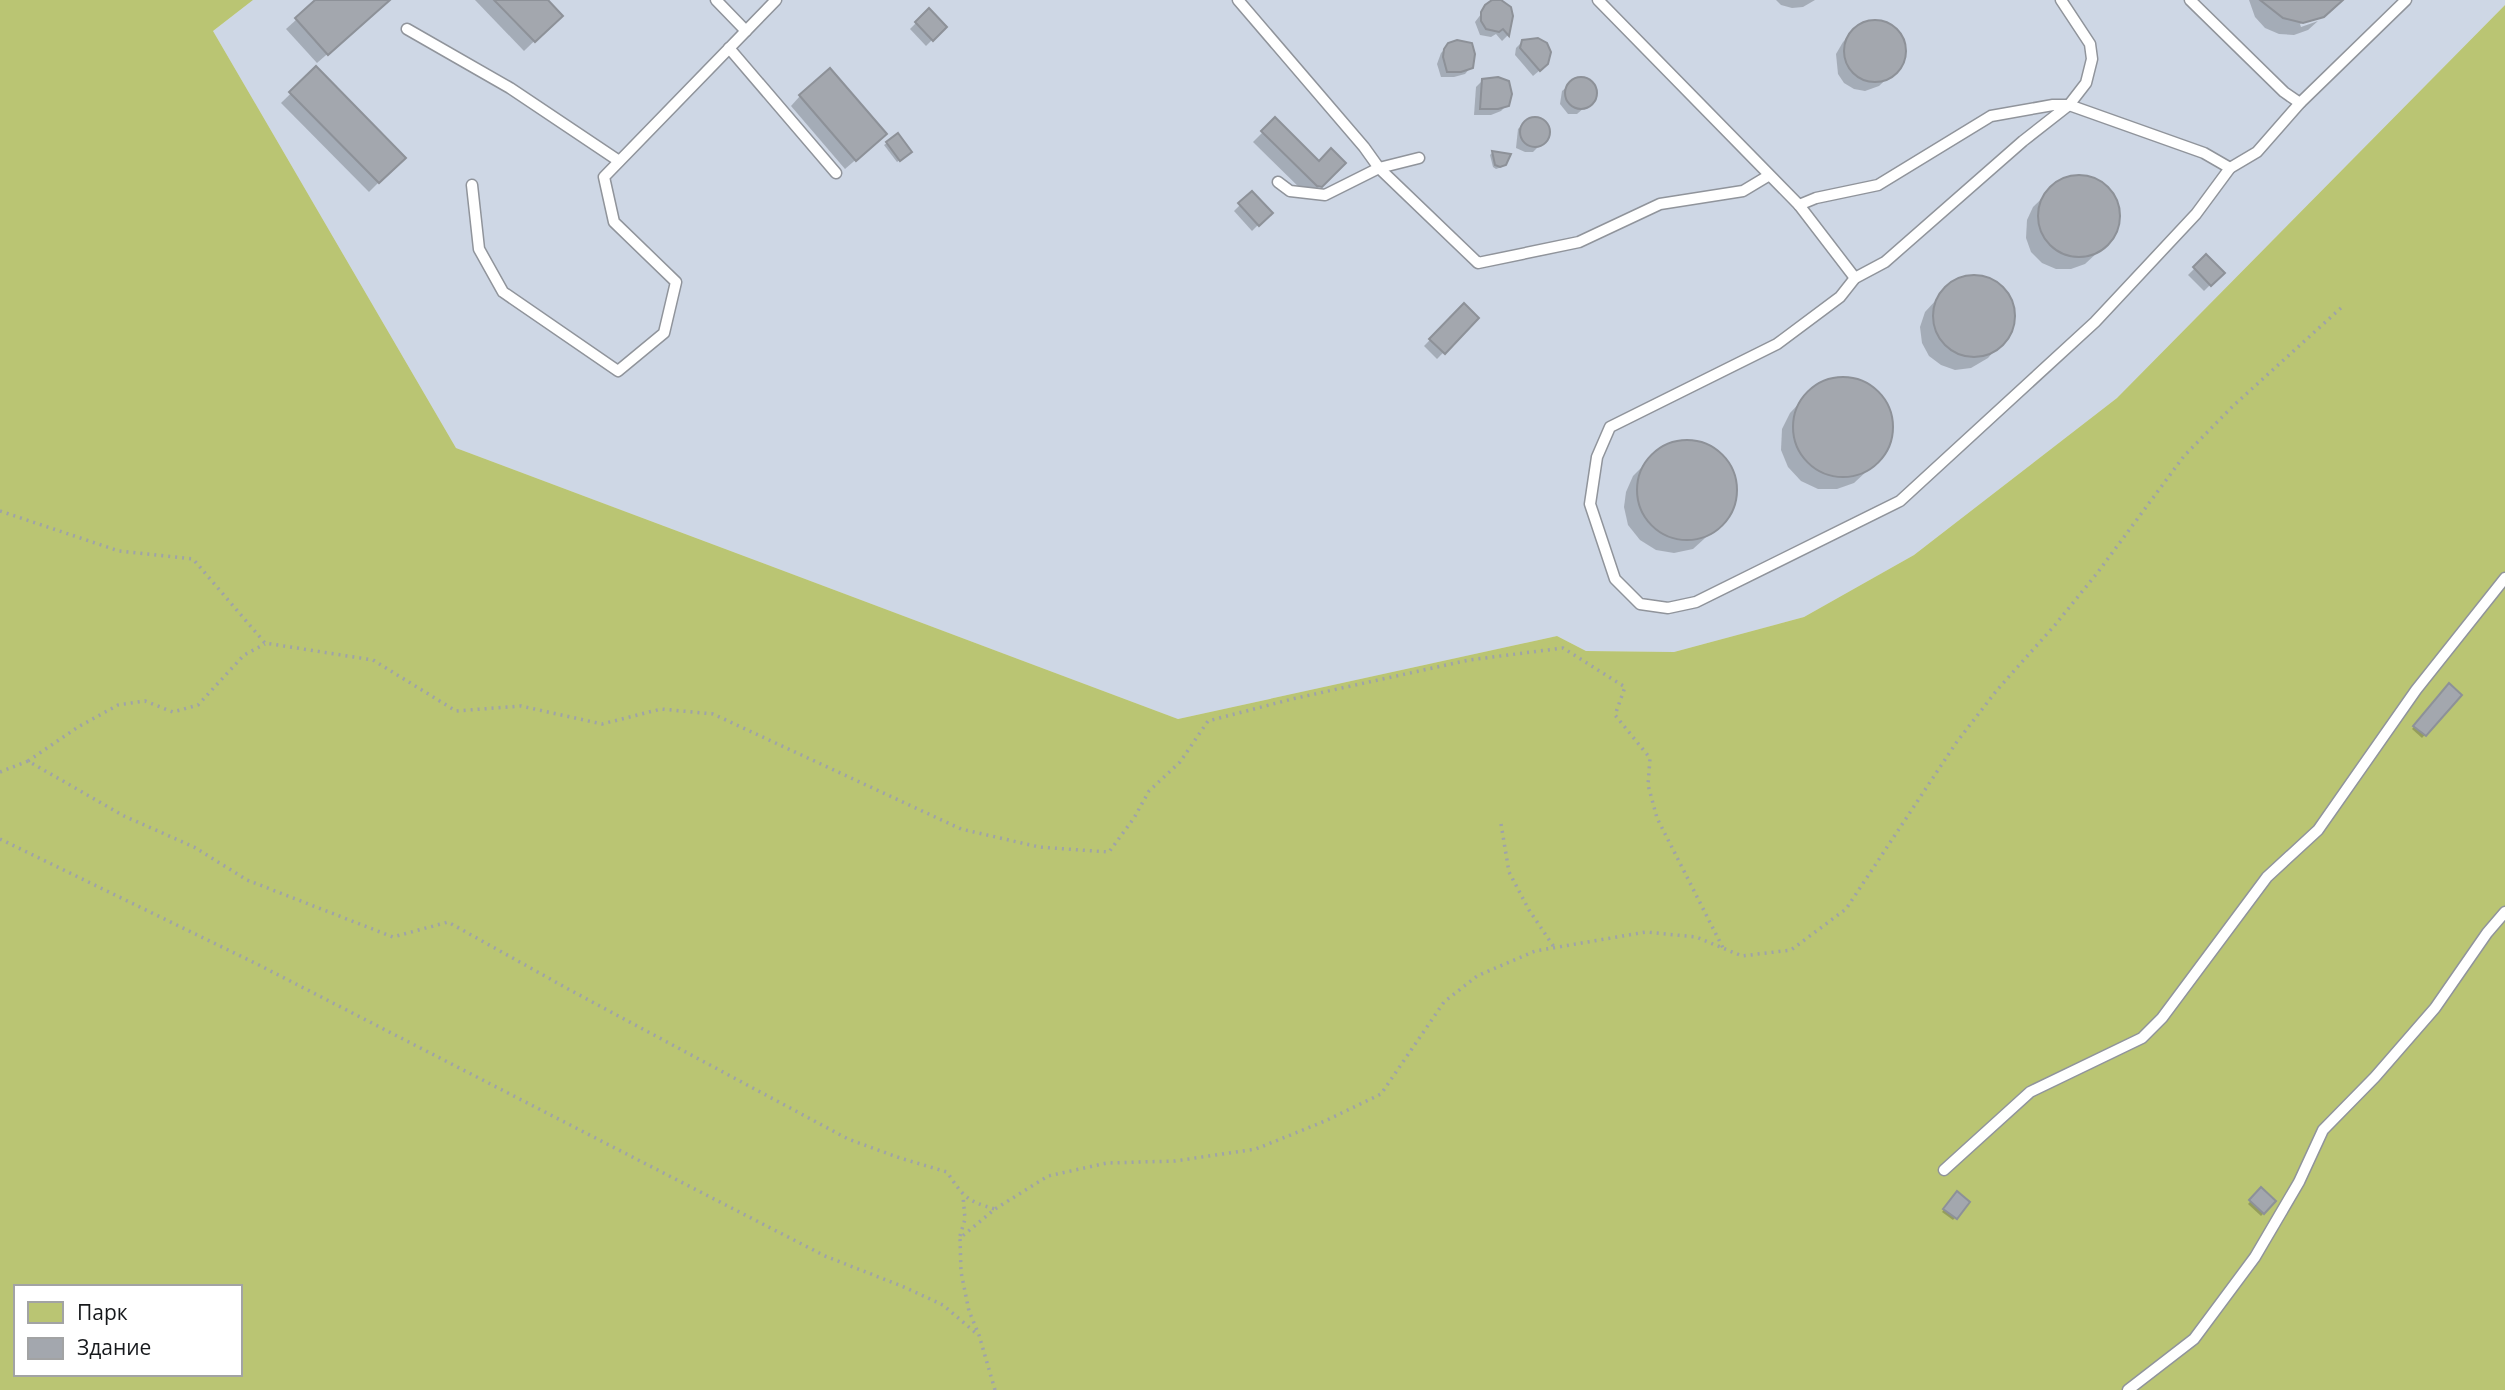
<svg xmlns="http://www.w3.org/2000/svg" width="2505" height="1390" font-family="'Open Sans',sans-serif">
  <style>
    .built { fill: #ced7e5 }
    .green { fill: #bac573; fill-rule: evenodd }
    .shadow { fill: #0003 }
    .building { fill: #a3a7ae; stroke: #8d9198; stroke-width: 2 }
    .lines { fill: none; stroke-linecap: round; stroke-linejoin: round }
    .service-casing { stroke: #90949b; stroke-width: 13 }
    .path { stroke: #9fa3a9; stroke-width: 3.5; stroke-dasharray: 2 5; stroke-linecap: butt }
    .service { stroke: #fff; stroke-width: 10 }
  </style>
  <rect width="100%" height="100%" fill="#dde2ea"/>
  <!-- built -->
  <path class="built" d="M 253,0 L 2505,0 L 2505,5 L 2117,398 L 1914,555 L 1804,617 L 1674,652 L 1586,651 L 1557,636 L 1178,719 L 456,448 L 213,31 Z"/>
  <!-- green -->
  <path class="green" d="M 0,0 L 253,0 L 213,31 L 456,448 L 1178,719 L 1557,636 L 1586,651 L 1674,652 L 1804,617 L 1914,555 L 2117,398 L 2505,5 L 2505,1390 L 0,1390 ZM 16,1287 L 240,1287 L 240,1374 L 16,1374 Z"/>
  <!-- shadow -->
  <g class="shadow">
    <path d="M 318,0 L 389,0 L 317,63 L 286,29 Z"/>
    <path d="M 475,0 L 545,0 L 560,16 L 524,51 Z"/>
    <path d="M 1776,0 L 1815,0 L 1803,7 L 1792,8 L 1781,5 Z"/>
    <path d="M 2249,0 L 2337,0 L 2324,15 L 2300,24 L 2301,27 L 2318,21 L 2308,30 L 2294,35 L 2279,34 L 2265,28 L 2255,17 Z"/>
    <path d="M 1488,5 L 1512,16 L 1508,35 L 1502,41 L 1496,34 L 1491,37 L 1480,35 L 1475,22 Z"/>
    <path d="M 929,10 L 945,27 L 926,46 L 910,29 Z"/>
    <path d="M 1872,22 L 1882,23 L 1895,30 L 1901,38 L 1904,48 L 1903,59 L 1898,68 L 1879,86 L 1865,91 L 1854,89 L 1844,83 L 1838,74 L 1836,54 L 1843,42 L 1854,31 L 1862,25 Z"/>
    <path d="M 1523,41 L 1540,70 L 1533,76 L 1515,55 L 1516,48 Z"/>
    <path d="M 1448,46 L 1471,67 L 1465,74 L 1454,77 L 1441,77 L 1437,64 L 1441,53 Z"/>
    <path d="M 316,69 L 403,158 L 369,192 L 281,103 Z"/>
    <path d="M 1577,79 L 1589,81 L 1595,90 L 1593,100 L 1577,114 L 1568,114 L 1560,104 L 1562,91 Z"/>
    <path d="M 1482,81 L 1507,105 L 1501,111 L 1491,115 L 1474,115 L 1476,87 Z"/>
    <path d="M 800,96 L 875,143 L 845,169 L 791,106 Z"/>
    <path d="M 1275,120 L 1319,163 L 1343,163 L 1310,196 L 1307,195 L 1253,142 Z"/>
    <path d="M 1539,120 L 1547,127 L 1547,138 L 1533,152 L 1525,152 L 1516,148 L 1518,129 L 1524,123 Z"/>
    <path d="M 887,143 L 907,155 L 897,162 L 884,145 Z"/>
    <path d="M 1492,153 L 1508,155 L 1502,167 L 1496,169 L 1493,167 L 1490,155 Z"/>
    <path d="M 2075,177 L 2089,178 L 2102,184 L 2112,195 L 2118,208 L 2118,222 L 2111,240 L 2085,264 L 2071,269 L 2056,269 L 2042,263 L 2031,252 L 2026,238 L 2027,220 L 2033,207 L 2058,183 Z"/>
    <path d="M 1252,193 L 1270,213 L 1252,231 L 1234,211 Z"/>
    <path d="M 2206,257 L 2222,273 L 2204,291 L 2188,275 Z"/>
    <path d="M 1975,277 L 1989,280 L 2004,291 L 2011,303 L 2013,317 L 2010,332 L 1988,358 L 1971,368 L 1955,370 L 1941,365 L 1929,356 L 1922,343 L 1920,327 L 1925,312 L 1948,287 L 1961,279 Z"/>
    <path d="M 1464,305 L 1477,318 L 1437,359 L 1424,346 Z"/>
    <path d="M 1833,379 L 1850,379 L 1867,384 L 1881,395 L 1891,416 L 1892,434 L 1883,456 L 1854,483 L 1837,489 L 1818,489 L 1801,481 L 1788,467 L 1781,450 L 1782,429 L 1790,413 L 1804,398 L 1817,386 Z"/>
    <path d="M 1682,442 L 1700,443 L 1715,450 L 1728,463 L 1736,485 L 1734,503 L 1726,519 L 1693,549 L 1674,553 L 1656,550 L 1640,540 L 1628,525 L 1624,507 L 1626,492 L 1633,476 L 1660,449 Z"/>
    <path d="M 2449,686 L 2459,695 L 2422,738 L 2412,729 Z"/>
    <path d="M 2261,1190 L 2274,1202 L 2261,1216 L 2248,1204 Z"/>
    <path d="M 1957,1193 L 1968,1202 L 1953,1220 L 1942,1212 Z"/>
  </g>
  <!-- building -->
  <g class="building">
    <path d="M 315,0 L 390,0 L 328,55 L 295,18 Z"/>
    <path d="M 494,0 L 548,0 L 563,16 L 535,42 Z"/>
    <path d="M 1492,0 L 1501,0 L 1511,7 L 1513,16 L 1509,36 L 1503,29 L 1499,32 L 1486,29 L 1481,21 L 1481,12 L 1485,5 Z"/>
    <path d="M 2260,0 L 2343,0 L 2324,17 L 2303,23 L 2283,18 Z"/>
    <path d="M 929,8 L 947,27 L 933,41 L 915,22 Z"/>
    <circle cx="1875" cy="51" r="31"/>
    <path d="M 1538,38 L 1547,43 L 1551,52 L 1548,64 L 1540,71 L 1520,48 L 1522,40 Z"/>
    <path d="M 1457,40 L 1472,43 L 1475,54 L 1473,68 L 1461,72 L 1447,72 L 1443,57 L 1444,49 L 1448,43 Z"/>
    <path d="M 316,66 L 406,158 L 379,183 L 289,92 Z"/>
    <path d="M 830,68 L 887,134 L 856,161 L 799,95 Z"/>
    <circle cx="1581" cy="93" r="16"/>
    <path d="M 1498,77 L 1509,81 L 1512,94 L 1509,106 L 1498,109 L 1480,109 L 1482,79 Z"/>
    <path d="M 1275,117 L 1319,161 L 1331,148 L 1346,163 L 1322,187 L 1317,186 L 1261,131 Z"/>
    <circle cx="1535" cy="132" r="15"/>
    <path d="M 898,133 L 912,152 L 900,161 L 886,142 Z"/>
    <path d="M 1492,151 L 1511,154 L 1506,165 L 1500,167 L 1495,165 Z"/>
    <circle cx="2079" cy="216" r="41"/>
    <path d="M 1252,191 L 1273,213 L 1259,226 L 1238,203 Z"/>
    <path d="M 2206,254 L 2225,273 L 2211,286 L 2193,267 Z"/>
    <circle cx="1974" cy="316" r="41"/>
    <path d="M 1464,303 L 1479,318 L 1445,354 L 1429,339 Z"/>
    <circle cx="1843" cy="427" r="50"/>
    <circle cx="1687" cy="490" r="50"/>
    <path d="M 2449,683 L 2462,695 L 2426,736 L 2413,726 Z"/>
    <path d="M 2261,1187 L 2276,1201 L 2264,1214 L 2249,1200 Z"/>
    <path d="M 1957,1191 L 1970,1202 L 1957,1219 L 1943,1209 Z"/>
  </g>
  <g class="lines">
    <defs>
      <g id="service">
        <path d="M 716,0 L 746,31"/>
        <path d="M 1238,0 L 1364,147 L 1379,168 L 1478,263 L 1579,242 L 1660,204 L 1743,191 L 1768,176"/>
        <path d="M 1598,0 L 1799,205 L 1855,278"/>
        <path d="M 2061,0 L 2090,44 L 2092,59 L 2086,83 L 2069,105 L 2023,141 L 1885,262 L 1855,278 L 1840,297 L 1777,344 L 1610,427 L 1597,457 L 1590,504 L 1615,579 L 1640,604 L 1668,608 L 1696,602 L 1900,501 L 2095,322 L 2196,214 L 2230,168 L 2257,152 L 2300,103 L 2406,0"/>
        <path d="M 2190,0 L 2284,92 L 2300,103"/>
        <path d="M 407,29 L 510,88 L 619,161"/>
        <path d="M 729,48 L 836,173"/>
        <path d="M 1278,182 L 1290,191 L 1325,195 L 1379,168 L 1419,158"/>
        <path d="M 472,185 L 479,249 L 503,292 L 618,371 L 664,333 L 676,282 L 614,222 L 604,177 L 776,0"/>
        <path d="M 1799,205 L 1816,198 L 1878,185 L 1991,116 L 2053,105 L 2069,105 L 2204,153 L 2230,168"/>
        <path d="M 1944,1170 L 2030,1092 L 2142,1038 L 2162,1018 L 2267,877 L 2318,830 L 2416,690 L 2505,578"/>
        <path d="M 2128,1390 L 2194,1339 L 2255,1257 L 2299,1182 L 2323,1130 L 2375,1077 L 2435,1008 L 2487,933 L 2505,912"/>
      </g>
    </defs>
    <!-- service casing -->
    <use href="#service" class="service-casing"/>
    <!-- path -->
    <g class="path">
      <path d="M 0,511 L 119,551 L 193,559 L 265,643 L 373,660 L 456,711 L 521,706 L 602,724 L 661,709 L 713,714 L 961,829 L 1039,847 L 1109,852 L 1134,818 L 1149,791 L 1180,762 L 1208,721 L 1292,699 L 1469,660 L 1563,648 L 1625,687 L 1615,715 L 1650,758 L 1648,785 L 1657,818 L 1723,948"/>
      <path d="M 28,761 L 78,727 L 118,705 L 145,701 L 173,712 L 198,705 L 244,655 L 265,644"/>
      <path d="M 0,772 L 28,761 L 124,816 L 194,847 L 247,880 L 393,937 L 448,922 L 570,990 L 848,1139 L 900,1158 L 947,1172 C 963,1196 966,1201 995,1209"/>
      <path d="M 1501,824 L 1509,872 L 1529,910 L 1554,947"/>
      <path d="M 0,839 L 259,965 L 825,1256 L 904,1287 L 943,1305 L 977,1334"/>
      <path d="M 960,1236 L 965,1219 L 963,1196"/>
      <path d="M 995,1390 L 979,1335 L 969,1311 L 961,1272 L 960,1238 L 995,1209 L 1048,1176 L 1107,1163 L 1175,1161 L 1256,1149 L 1325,1121 L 1381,1094 L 1444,1002 L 1477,976 L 1535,951 L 1646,932 L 1696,937 L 1742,956 L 1791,950 L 1846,909 L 1956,743 L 1997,690 L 2055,625 L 2098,572 L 2184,456 L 2233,406 L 2342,307"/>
    </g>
    <!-- service -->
    <use href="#service" class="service"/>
  </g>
  <!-- legend -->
  <rect x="14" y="1285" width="228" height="91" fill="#ffffff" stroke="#a2a3a4" stroke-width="2"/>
  <rect x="28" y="1302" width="35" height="21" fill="#bac573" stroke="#a2a3a4" stroke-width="2"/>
  <text x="77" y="1320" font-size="21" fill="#17191c">Парк</text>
  <rect x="28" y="1338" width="35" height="21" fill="#a3a7ae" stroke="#a2a3a4" stroke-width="2"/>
  <text x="77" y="1355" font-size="21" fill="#17191c">Здание</text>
</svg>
